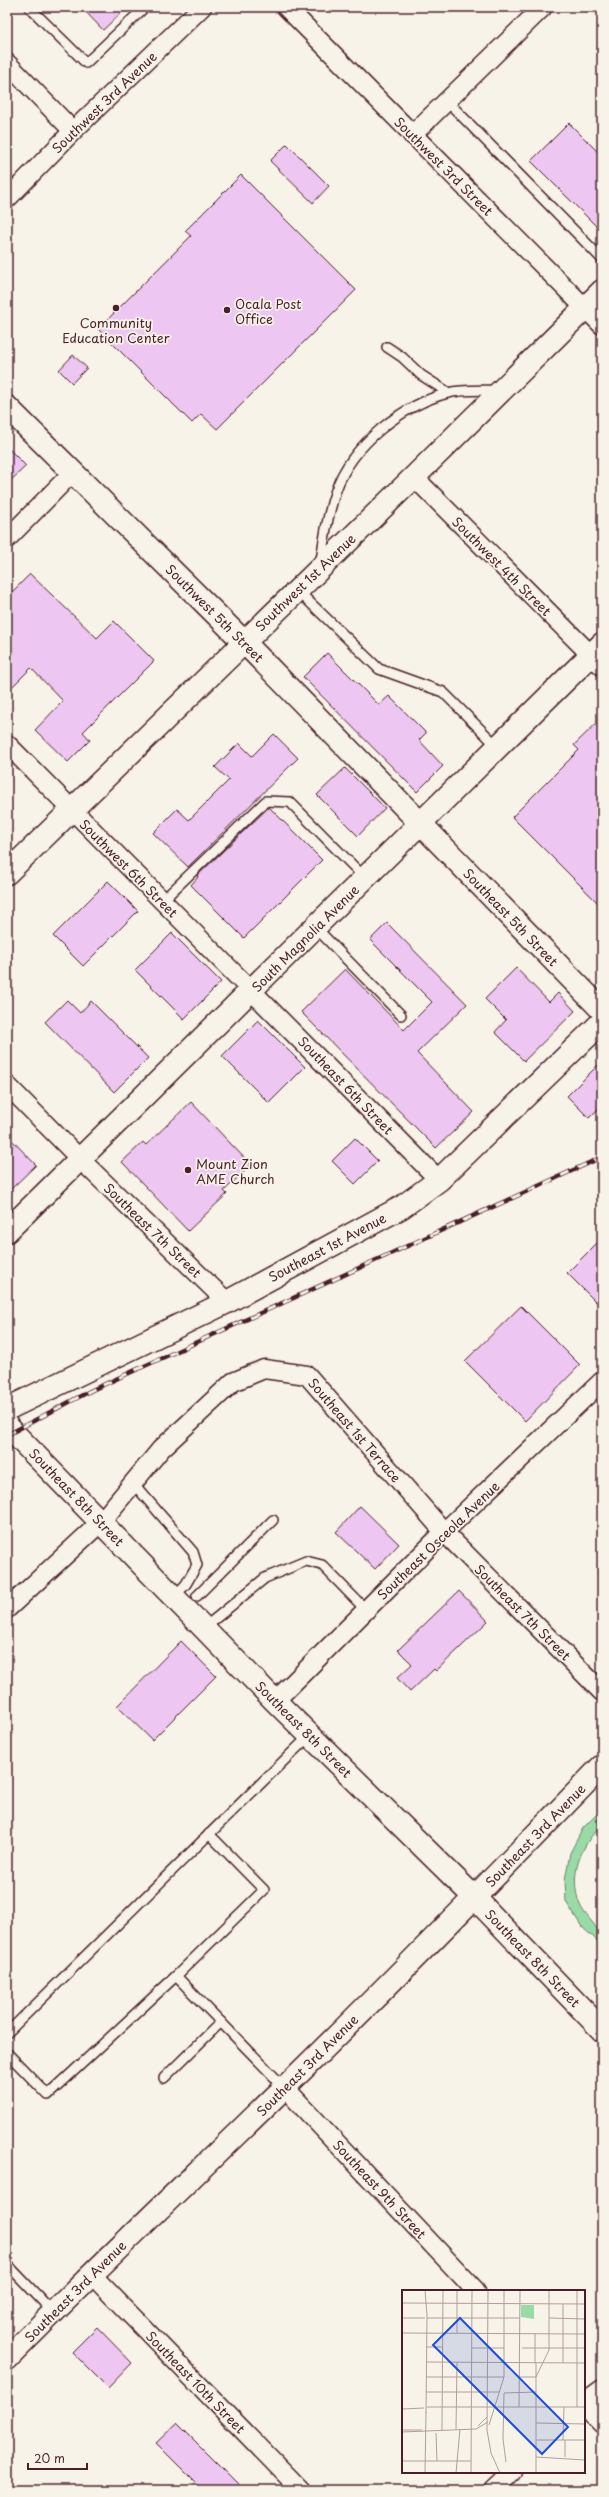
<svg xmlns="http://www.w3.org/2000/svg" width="609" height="2497" font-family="'Playpen Sans',sans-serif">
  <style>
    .green { fill: #98dba6; stroke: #717d68 }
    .building { fill: #edc7f1; stroke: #4a1f2b }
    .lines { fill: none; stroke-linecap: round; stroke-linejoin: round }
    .service-casing { stroke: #4a1f2b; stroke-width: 12 }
    .minor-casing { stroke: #4a1f2b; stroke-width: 21 }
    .tertiary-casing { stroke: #4a1f2b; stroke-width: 25 }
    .secondary-casing { stroke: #4a1f2b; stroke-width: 25 }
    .service { stroke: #f7f3e8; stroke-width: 9 }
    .minor { stroke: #f7f3e8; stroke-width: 18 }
    .tertiary { stroke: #f7f3e8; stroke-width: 22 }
    .secondary { stroke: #f7f3e8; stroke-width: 22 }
    .rail-casing { stroke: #4a1f2b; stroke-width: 4.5 }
    .rail { stroke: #f7f3e8; stroke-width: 3; stroke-dasharray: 9; stroke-linecap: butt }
    .poi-dot { fill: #4a1f2b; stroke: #f7f3e8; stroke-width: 1.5 }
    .labels { text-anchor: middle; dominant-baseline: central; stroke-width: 3.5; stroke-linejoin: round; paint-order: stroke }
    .street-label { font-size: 13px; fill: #4a1f2b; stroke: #f7f3e8 }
    .poi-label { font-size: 13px; fill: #4a1f2b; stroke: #f7f3e8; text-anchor: start }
    .inset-road { fill: none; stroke: #b29e9c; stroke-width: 1 }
    .view { fill: #1d4ed8; fill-opacity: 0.15; stroke: #1d4ed8; stroke-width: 2 }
    .inset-edge { fill: none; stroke: #4a1f2b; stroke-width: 2 }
  </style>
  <rect width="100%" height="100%" fill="#f7f3e8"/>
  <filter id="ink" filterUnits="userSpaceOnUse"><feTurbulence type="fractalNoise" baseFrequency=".025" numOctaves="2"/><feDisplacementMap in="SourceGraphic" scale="8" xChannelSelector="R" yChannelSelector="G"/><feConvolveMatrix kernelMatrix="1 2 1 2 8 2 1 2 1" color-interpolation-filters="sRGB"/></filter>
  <g filter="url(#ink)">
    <!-- green -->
    <path class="green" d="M 602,1809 L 602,1824 C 581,1845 568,1875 580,1905 C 584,1914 593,1922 598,1930 L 602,1932 L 602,1945 L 582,1927 L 566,1902 L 565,1880 L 570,1853 L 583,1828 Z"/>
    <!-- building -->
    <g class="building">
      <path d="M 81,7 L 127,7 L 103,30 Z"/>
      <path d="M 569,123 L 602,156 L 602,232 L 531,161 Z"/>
      <path d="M 287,144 L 329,186 L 313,203 L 270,161 Z"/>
      <path d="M 241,175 L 356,290 L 217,429 L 201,414 L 192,423 L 98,329 L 191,236 L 185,231 Z"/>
      <path d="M 73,355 L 87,368 L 72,383 L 59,370 Z"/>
      <path d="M 7,447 L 26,466 L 7,484 Z"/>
      <path d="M 30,574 L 97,638 L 114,621 L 154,661 L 83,732 L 90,740 L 68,762 L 35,730 L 63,701 L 31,668 L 7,692 L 7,597 Z"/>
      <path d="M 327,653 L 379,705 L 389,696 L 426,733 L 419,740 L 443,766 L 417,792 L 303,677 Z"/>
      <path d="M 602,718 L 602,907 L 512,817 L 579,750 L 574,745 Z"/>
      <path d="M 274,734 L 298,758 L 188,867 L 153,833 L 177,809 L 189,820 L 229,780 L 215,767 L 239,743 L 252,756 Z"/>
      <path d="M 345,768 L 385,808 L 358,836 L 317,795 Z"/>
      <path d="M 269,807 L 322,860 L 244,938 L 191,885 L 198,877 L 197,876 Z"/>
      <path d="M 108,881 L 138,911 L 83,966 L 53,936 Z"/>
      <path d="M 387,923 L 467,1004 L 417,1053 L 474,1112 L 436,1148 L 301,1012 L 345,969 L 404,1030 L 432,1002 L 370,940 Z"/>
      <path d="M 172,933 L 221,982 L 184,1019 L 135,970 Z"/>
      <path d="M 516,968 L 549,1002 L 558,993 L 575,1011 L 524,1061 L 495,1032 L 506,1020 L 485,999 Z"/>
      <path d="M 67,1000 L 80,1013 L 91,1001 L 148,1058 L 114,1092 L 45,1022 Z"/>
      <path d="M 258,1020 L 305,1067 L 269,1103 L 222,1056 Z"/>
      <path d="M 602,1061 L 602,1105 L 589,1118 L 567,1096 Z"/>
      <path d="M 191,1102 L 251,1165 L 224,1191 L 227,1194 L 188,1231 L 122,1162 L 143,1142 L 146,1145 Z"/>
      <path d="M 7,1135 L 36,1165 L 7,1193 Z"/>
      <path d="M 355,1138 L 378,1161 L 355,1184 L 332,1161 Z"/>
      <path d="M 602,1238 L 602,1308 L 567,1273 Z"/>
      <path d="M 521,1306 L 580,1365 L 525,1421 L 465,1361 Z"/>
      <path d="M 360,1506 L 399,1544 L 375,1569 L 336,1532 Z"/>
      <path d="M 459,1591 L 488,1621 L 436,1671 L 434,1669 L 410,1692 L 397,1678 L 412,1664 L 398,1650 Z"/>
      <path d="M 181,1641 L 216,1676 L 152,1740 L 117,1706 Z"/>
      <path d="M 97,2327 L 132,2363 L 108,2388 L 72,2352 Z"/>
      <path d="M 177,2423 L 244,2490 L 203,2490 L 156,2443 Z"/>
    </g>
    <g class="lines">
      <defs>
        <g id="service">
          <path d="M 29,7 L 86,63 L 145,7"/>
          <path d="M 447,101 L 602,259"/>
          <path d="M 387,347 L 402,357 L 421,375 L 449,393"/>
          <path d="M 321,561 C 324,537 328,513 336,490 C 352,444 403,405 448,393 C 463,389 482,391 497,390"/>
          <path d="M 297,590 L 379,669 L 443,692 L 498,747"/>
          <path d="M 162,901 L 266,801 L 290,802 L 365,878"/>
          <path d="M 315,927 L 401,1015"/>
          <path d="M 133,1483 L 193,1552 L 197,1565 L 186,1584 L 174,1597"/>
          <path d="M 197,1596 L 273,1520"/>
          <path d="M 204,1628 L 265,1578 L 306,1561 L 322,1565 L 366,1610"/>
          <path d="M 176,1976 L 264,1890 L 209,1834"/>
          <path d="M 7,2033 L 310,1735"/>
          <path d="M 7,2053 L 48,2095 L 176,1976 L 285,2088"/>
          <path d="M 164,2078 L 221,2022"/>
          <path d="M 7,2264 L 53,2312"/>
        </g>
        <g id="minor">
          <path d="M 286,7 L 602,325"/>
          <path d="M 7,63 L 73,131"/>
          <path d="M 412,135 L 543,7"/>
          <path d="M 7,199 L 73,131 L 202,7"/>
          <path d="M 414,477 L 602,666"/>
          <path d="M 7,539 L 72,473"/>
          <path d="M 7,744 L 439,1180"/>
          <path d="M 7,1085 L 80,1159 L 227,1302"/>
          <path d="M 7,1609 L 101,1522 L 161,1449 L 233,1382 L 264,1369 L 307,1375 L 444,1532 L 602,1692"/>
          <path d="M 275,1701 L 444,1532 L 602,1381"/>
          <path d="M 285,2088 L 476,2291"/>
          <path d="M 91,2274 L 301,2490"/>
          <path d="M 584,2402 L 602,2389"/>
          <path d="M 584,2406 L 602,2425"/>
          <path d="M 493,2490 L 512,2472"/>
        </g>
        <g id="tertiary">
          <path d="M 7,407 L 244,642 L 602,1010"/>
          <path d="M 7,873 L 414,477 L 602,291"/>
          <path d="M 7,1426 L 275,1701 L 475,1898 L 602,2030"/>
          <path d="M 7,2359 C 98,2266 192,2178 285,2087 C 392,1982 498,1874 602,1766"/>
        </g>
        <g id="secondary">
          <path d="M 7,1231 L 602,644"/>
          <path d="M 7,1409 L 227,1302 L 402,1207 L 439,1180 L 602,1022"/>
        </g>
      </defs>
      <!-- service casing -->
      <use href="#service" class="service-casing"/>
      <!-- minor casing -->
      <use href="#minor" class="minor-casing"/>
      <!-- tertiary casing -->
      <use href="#tertiary" class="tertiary-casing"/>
      <!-- secondary casing -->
      <use href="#secondary" class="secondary-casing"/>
      <!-- service -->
      <use href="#service" class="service"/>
      <!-- minor -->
      <use href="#minor" class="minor"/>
      <!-- tertiary -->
      <use href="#tertiary" class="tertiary"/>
      <!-- secondary -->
      <use href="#secondary" class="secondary"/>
      <defs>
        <path id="rail" d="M 7,1435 L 92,1390 L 602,1157"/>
      </defs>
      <!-- rail casing -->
      <use href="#rail" class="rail-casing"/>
      <!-- rail -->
      <use href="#rail" class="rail"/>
    </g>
  </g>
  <!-- markers -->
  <g class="poi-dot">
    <circle cx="116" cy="308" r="4"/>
    <circle cx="227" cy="310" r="4"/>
    <circle cx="188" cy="1170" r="4"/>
  </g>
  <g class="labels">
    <!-- street labels -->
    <g class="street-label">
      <text transform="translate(104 102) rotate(-44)">Southwest 3rd Avenue</text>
      <text transform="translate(444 166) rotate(45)">Southwest 3rd Street</text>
      <text transform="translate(502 566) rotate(45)">Southwest 4th Street</text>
      <text transform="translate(305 582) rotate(-44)">Southwest 1st Avenue</text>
      <text transform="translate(215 613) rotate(45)">Southwest 5th Street</text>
      <text transform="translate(129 868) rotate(45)">Southwest 6th Street</text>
      <text transform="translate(511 917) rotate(46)">Southeast 5th Street</text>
      <text transform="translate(305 938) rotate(-45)">South Magnolia Avenue</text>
      <text transform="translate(346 1085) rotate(46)">Southeast 6th Street</text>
      <text transform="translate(153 1230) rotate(44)">Southeast 7th Street</text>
      <text transform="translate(327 1247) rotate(-28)">Southeast 1st Avenue</text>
      <text transform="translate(355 1430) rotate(49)">Southeast 1st Terrace</text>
      <text transform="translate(77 1497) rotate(46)">Southeast 8th Street</text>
      <text transform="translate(438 1540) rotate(-44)">Southeast Osceola Avenue</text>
      <text transform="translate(523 1612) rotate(45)">Southeast 7th Street</text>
      <text transform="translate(304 1729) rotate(45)">Southeast 8th Street</text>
      <text transform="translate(535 1835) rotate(-46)">Southeast 3rd Avenue</text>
      <text transform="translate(533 1958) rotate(46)">Southeast 8th Street</text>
      <text transform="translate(307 2065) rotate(-45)">Southeast 3rd Avenue</text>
      <text transform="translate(380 2189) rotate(47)">Southeast 9th Street</text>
      <text transform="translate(75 2291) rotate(-45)">Southeast 3rd Avenue</text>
      <text transform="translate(196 2382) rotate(46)">Southeast 10th Street</text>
    </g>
    <!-- poi labels -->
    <g class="poi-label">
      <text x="235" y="303">Ocala Post<tspan x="235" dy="15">Office</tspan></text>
      <text x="116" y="322" text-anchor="middle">Community<tspan x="116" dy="15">Education Center</tspan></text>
      <text x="196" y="1163">Mount Zion<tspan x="196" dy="15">AME Church</tspan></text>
    </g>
  </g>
  <!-- overview -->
  <g transform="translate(402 2290)">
    <rect width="183" height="183" fill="#f7f3e8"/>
    <path d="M 119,15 L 132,15 L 132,29 L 119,27 Z" fill="#98dba6"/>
    <path class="inset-road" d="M 23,0 L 25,25 L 24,123M 86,0 L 85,140 L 89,163 L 98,183M 0,13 L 183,14M 0,28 L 23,28M 25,28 L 118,28M 147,28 L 183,29M 0,43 L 183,44M 55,43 L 55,0M 24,57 L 40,57M 70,58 L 102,58M 120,58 L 183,58M 24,72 L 183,73M 133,73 L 133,43M 161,73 L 161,14M 24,87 L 102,87M 117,87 L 134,87 L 134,73M 24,102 L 97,102M 25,117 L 183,117M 117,117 L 118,0M 175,117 L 175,0M 0,119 L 22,118M 134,133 L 183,134M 87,135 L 102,87 L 102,0M 76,136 L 85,127M 54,139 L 55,72M 0,140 L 20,140M 40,140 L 41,0M 0,142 L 74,139 L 86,132M 34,143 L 35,171M 134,150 L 183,150M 161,150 L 162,117M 163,150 L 163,167M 0,160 L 0,183M 134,167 L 183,170M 0,171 L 69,171M 104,172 L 101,149 L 102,103 L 134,102M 23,183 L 24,122M 54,183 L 58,139M 69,183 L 70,0M 134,183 L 134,87 L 147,60 L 147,0"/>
    <path class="view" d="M 58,28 L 166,137 L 140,164 L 31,55 Z"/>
    <rect width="183" height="183" class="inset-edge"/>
  </g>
  <!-- margin -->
  <rect width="609" height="2497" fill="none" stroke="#f7f3e8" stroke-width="24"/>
  <rect x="12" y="12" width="585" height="2473" fill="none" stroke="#4a1f2b" stroke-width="1.5" filter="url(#ink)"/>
  <!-- scale -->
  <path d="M28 2463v6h59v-6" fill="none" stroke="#4a1f2b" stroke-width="2"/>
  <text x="34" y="2463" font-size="12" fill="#4a1f2b" stroke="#f7f3e8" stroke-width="3" paint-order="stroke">20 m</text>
</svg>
